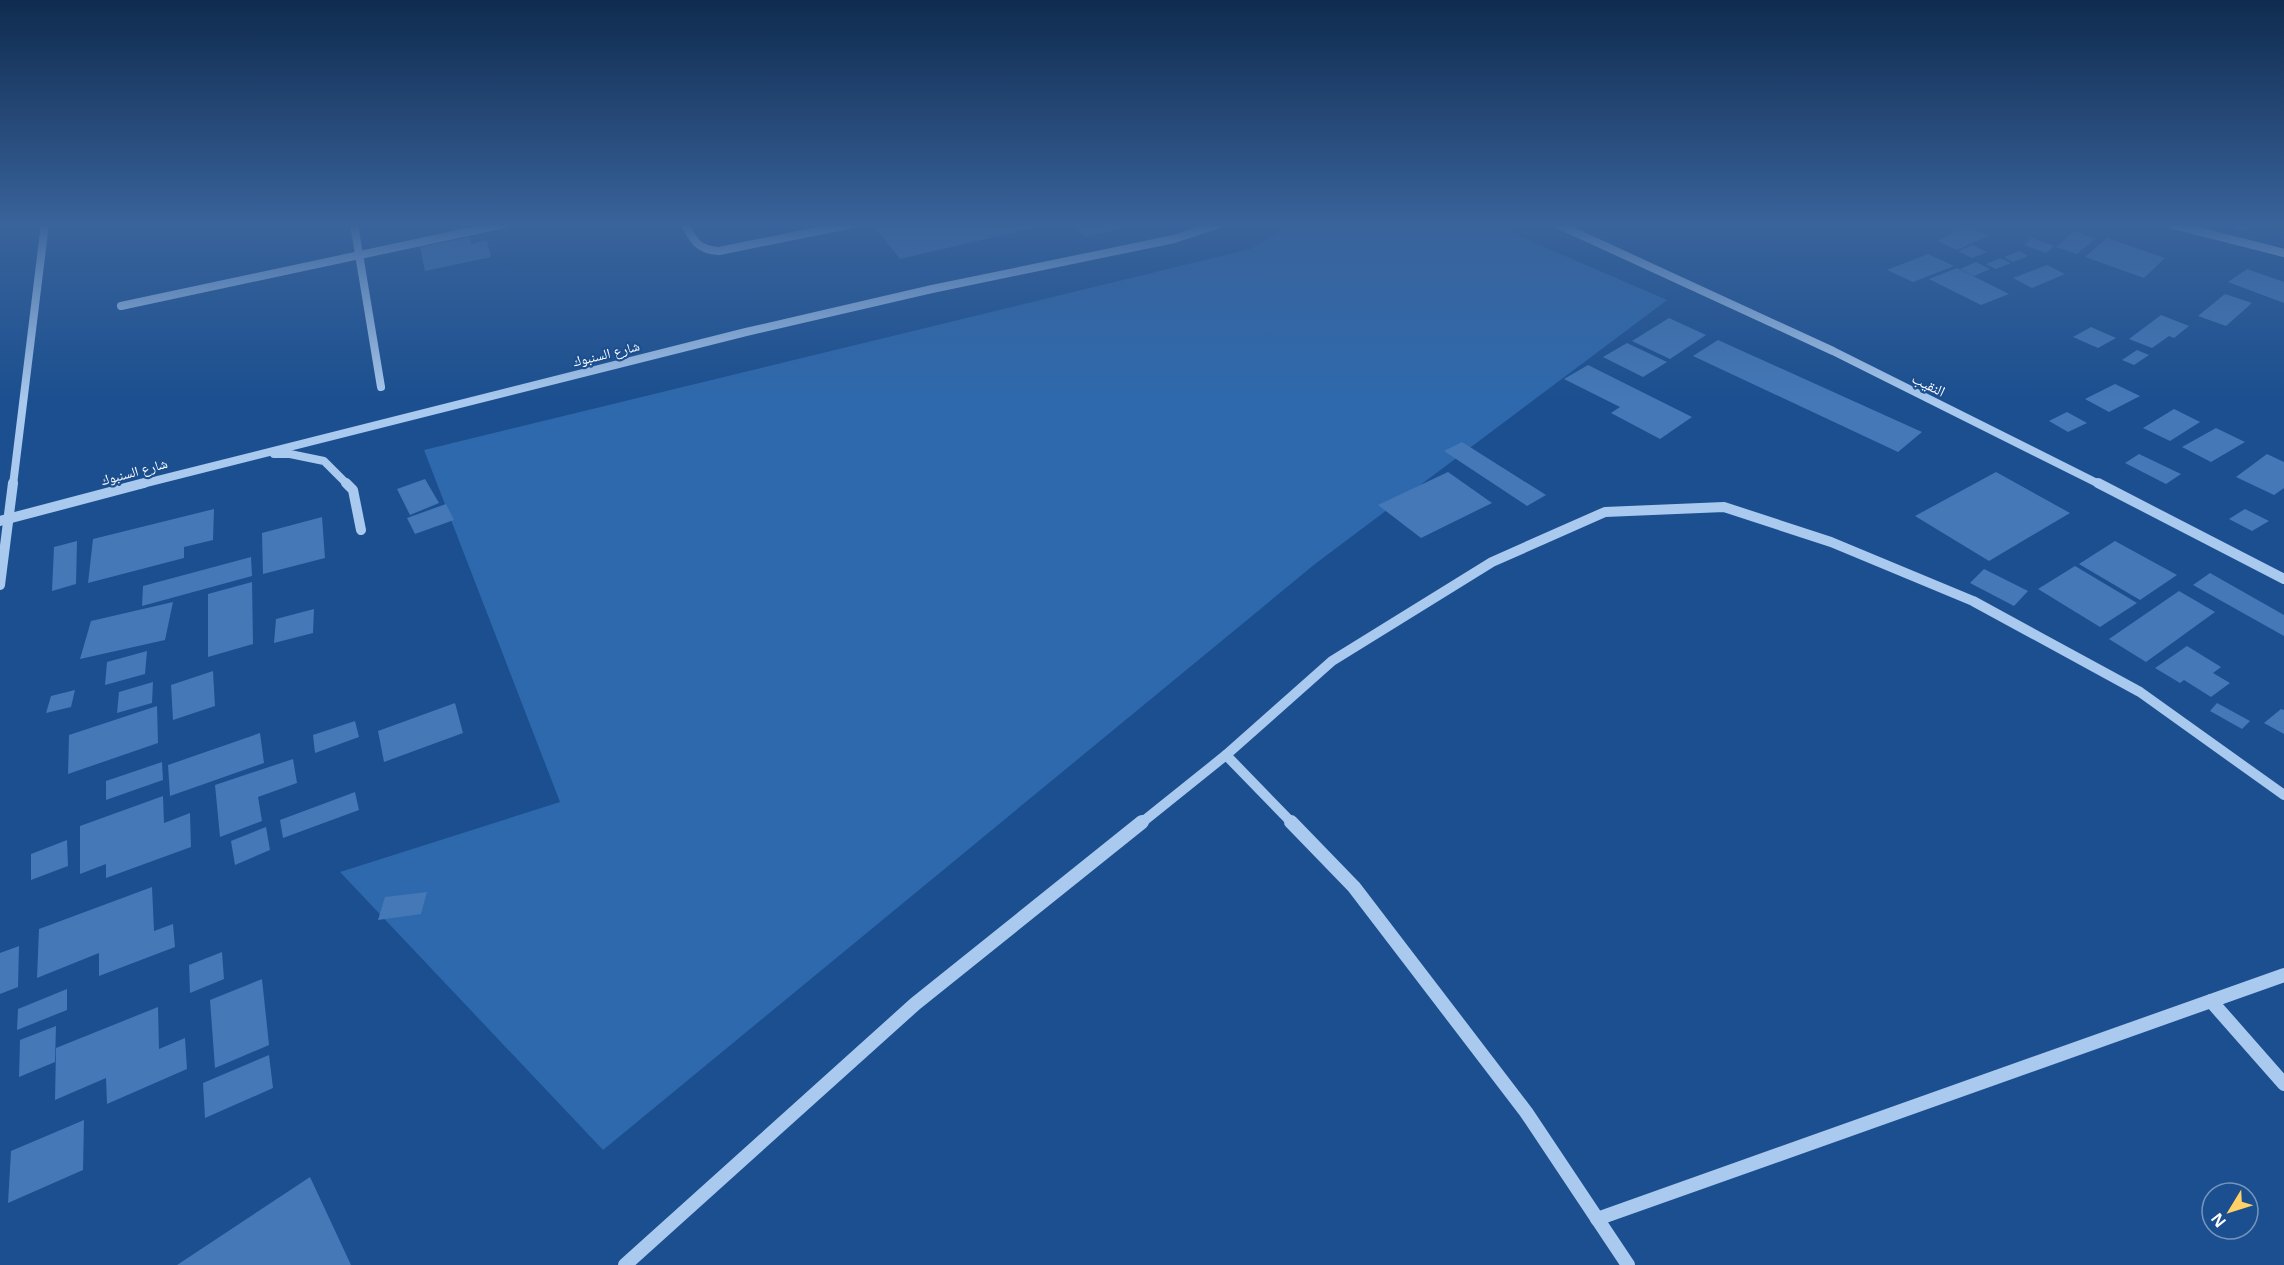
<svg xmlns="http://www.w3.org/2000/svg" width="2284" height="1265" font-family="'Noto Sans','Noto Naskh Arabic',sans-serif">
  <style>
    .green { fill: #2e69ad }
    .building { fill: #4478b7 }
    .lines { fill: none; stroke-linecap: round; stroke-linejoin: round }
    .minor-far2 { stroke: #a9c9ee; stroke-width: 8 }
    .minor-far1 { stroke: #a9c9ee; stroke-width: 10 }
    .minor { stroke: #a9c9ee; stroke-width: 14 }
    .labels { text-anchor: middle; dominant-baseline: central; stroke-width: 4.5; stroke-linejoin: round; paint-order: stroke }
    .far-street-label { font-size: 14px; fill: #fff; stroke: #1b4f8f }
    .street-label { font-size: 15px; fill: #fff; stroke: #1b4f8f }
  </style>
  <rect width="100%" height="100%" fill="#1b4f8f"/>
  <!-- green -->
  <path class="green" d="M 1294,224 L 1491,224 L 1667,300 L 1315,564 L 603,1150 L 340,872 L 560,802 L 424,450 L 1250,249 Z"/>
  <!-- building -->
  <g class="building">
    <path d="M 894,224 L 1034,224 L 1037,227 L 900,259 L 876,228 Z"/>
    <path d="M 1072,224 L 1135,224 L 1135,225 L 1085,237 Z"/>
    <path d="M 2224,224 L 2251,224 L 2247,232 L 2223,226 Z"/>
    <path d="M 1967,227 L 1988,236 L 1957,250 L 1937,241 Z"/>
    <path d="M 2075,231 L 2095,239 L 2077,254 L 2056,247 Z"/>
    <path d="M 470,237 L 471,244 L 487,240 L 491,257 L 425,271 L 420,247 Z"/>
    <path d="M 2032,238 L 2054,246 L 2046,253 L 2024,245 Z"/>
    <path d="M 2107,238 L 2165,258 L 2144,278 L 2085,257 Z"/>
    <path d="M 1973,245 L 1987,252 L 1972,258 L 1958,251 Z"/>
    <path d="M 2019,251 L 2028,256 L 2013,262 L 2004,257 Z"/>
    <path d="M 1928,254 L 1954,266 L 1913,282 L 1887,270 Z"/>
    <path d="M 2000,258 L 2011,263 L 1996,269 L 1986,264 Z"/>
    <path d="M 1976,262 L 1990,269 L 1974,276 L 1960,269 Z"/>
    <path d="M 2047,265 L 2065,274 L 2032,288 L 2013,278 Z"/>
    <path d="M 1957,268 L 2009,294 L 1981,305 L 1929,279 Z"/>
    <path d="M 2247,269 L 2284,282 L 2284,303 L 2228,282 Z"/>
    <path d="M 2225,294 L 2252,303 L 2226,326 L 2198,316 Z"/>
    <path d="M 2161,315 L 2189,326 L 2174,338 L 2169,336 L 2152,348 L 2129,339 Z"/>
    <path d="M 1669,318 L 1706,335 L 1670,359 L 1632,341 Z"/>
    <path d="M 2091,327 L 2116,338 L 2098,348 L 2073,337 Z"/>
    <path d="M 1718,340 L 1922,432 L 1898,452 L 1693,356 Z"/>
    <path d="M 1627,343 L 1667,362 L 1643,377 L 1603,357 Z"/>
    <path d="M 2137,350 L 2149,355 L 2134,365 L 2122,360 Z"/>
    <path d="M 1588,365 L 1692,417 L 1660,439 L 1611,413 L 1620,407 L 1564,379 Z"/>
    <path d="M 2115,384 L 2140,396 L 2109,412 L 2085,399 Z"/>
    <path d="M 2174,409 L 2200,422 L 2170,441 L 2143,428 Z"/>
    <path d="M 2067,412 L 2087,423 L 2068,432 L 2049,421 Z"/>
    <path d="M 2216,428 L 2245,442 L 2211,462 L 2182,447 Z"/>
    <path d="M 1462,442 L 1546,495 L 1527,506 L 1444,451 Z"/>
    <path d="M 2139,454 L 2181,474 L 2166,484 L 2125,463 Z"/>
    <path d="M 2267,454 L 2284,462 L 2284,488 L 2274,495 L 2236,477 Z"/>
    <path d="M 1448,472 L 1492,503 L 1421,538 L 1378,505 Z"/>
    <path d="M 1996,472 L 2070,513 L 1989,561 L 1915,516 Z"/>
    <path d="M 425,479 L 439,503 L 410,515 L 397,489 Z"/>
    <path d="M 446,504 L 454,520 L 415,534 L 407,518 Z"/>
    <path d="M 214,509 L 213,540 L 184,547 L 184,558 L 88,583 L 93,539 Z"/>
    <path d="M 2245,509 L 2269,521 L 2252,531 L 2229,519 Z"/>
    <path d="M 322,517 L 325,558 L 263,574 L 262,533 Z"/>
    <path d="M 77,541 L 76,584 L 52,591 L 54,547 Z"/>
    <path d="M 2115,541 L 2177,575 L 2140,600 L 2079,564 Z"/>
    <path d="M 251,557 L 252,576 L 142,606 L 143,586 Z"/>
    <path d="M 2075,566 L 2137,603 L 2100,627 L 2038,589 Z"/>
    <path d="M 1984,569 L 2028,591 L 2014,606 L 1970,583 Z"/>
    <path d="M 2210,573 L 2284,615 L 2284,636 L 2193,585 Z"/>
    <path d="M 252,582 L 253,644 L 208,657 L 208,594 Z"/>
    <path d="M 2179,591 L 2215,612 L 2146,662 L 2109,639 Z"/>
    <path d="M 173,602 L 165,640 L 80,659 L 91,621 Z"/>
    <path d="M 314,609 L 313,633 L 274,643 L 276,619 Z"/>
    <path d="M 2187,646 L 2221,667 L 2213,673 L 2230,683 L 2211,697 L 2184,680 L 2180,683 L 2155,668 Z"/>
    <path d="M 147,651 L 145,674 L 105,685 L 107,662 Z"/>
    <path d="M 213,671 L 215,706 L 173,720 L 171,685 Z"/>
    <path d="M 153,682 L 152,703 L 117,713 L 119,692 Z"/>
    <path d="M 75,690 L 71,707 L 46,713 L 51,696 Z"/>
    <path d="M 455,703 L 463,733 L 384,762 L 378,731 Z"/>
    <path d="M 2217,703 L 2250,721 L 2242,729 L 2210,711 Z"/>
    <path d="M 157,706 L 158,743 L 68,774 L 69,735 Z"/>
    <path d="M 2281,709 L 2284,710 L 2284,734 L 2264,723 Z"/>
    <path d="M 355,721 L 359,737 L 315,753 L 313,735 Z"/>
    <path d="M 260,733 L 264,763 L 170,796 L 168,765 Z"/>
    <path d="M 293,759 L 297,783 L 258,797 L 262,821 L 220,837 L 215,785 Z"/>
    <path d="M 162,762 L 163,780 L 106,800 L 106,781 Z"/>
    <path d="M 355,792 L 359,810 L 283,838 L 280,820 Z"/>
    <path d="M 163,796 L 164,823 L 190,813 L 191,847 L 106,878 L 106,864 L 80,874 L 80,826 Z"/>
    <path d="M 266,827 L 270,850 L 235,865 L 231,841 Z"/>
    <path d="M 67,840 L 68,866 L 31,880 L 31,854 Z"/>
    <path d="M 152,887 L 154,931 L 173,924 L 175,947 L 99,976 L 99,953 L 37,978 L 39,929 Z"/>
    <path d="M 427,892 L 421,914 L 378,920 L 385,897 Z"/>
    <path d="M 19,946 L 18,987 L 0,994 L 0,953 Z"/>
    <path d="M 222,952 L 224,979 L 190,993 L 189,965 Z"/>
    <path d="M 262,979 L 269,1045 L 215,1068 L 210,1000 Z"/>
    <path d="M 67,989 L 67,1010 L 17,1030 L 18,1009 Z"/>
    <path d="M 158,1007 L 159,1049 L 185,1038 L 187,1069 L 107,1104 L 106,1078 L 55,1100 L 56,1048 Z"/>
    <path d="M 56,1026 L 55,1062 L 19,1077 L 20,1040 Z"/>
    <path d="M 269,1055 L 273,1088 L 205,1118 L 203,1083 Z"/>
    <path d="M 84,1120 L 83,1170 L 8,1203 L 11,1151 Z"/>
    <path d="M 310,1177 L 351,1265 L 177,1265 Z"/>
  </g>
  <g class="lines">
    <!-- minor-far2 -->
    <g class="minor-far2">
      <path d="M 354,224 L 381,387"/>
      <path d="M 685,224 C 693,241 699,250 719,251 L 853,224"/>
      <path d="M 1557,224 L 1833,351 L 2101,485"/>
      <path d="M 2170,224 L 2284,253"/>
      <path d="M 121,306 L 505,224"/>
      <path d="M 274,454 L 290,454 L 324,461 L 348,485"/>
      <path d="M 13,485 L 45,224"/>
      <path d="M 138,485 L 746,332 L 932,289 L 1174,239 L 1220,224"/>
    </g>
    <!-- minor-far1 -->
    <g class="minor-far1">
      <path d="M 346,483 L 353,490 L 361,530"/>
      <path d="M 2098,483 L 2284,579"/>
      <path d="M 0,521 L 144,483"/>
      <path d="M 0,585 L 13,483"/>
      <path d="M 1226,755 L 1293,824"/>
      <path d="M 1140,824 L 1226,755 L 1332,661 L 1492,562 L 1605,512 L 1724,507 L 1831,542 L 1973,601 L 2140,692 L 2284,795"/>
    </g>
    <!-- minor -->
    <g class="minor">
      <path d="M 1291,822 L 1354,887 L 1526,1112 L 1628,1265"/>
      <path d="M 2211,1001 L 2284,1084"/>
      <path d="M 1597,1219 L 2284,975"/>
      <path d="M 625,1265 L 915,1004 L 1142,822"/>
    </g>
  </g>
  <!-- sky -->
  <linearGradient id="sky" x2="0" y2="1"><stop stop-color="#0f2b4f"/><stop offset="0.56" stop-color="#39639b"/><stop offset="1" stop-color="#39639b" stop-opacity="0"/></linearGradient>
  <rect width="2284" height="401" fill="url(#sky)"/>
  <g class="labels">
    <!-- far-street labels -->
    <g class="far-street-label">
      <text transform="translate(606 353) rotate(-14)">شارع السنبوك</text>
      <text transform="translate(134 471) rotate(-15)">شارع السنبوك</text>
    </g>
    <!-- street labels -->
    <g class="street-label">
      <text transform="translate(1929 384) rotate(26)">النقيب</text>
    </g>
  </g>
  <!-- north arrow -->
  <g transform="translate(2230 1211) rotate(232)"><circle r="28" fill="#1b4f8f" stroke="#7695bc" stroke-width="1.5"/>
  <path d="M0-4.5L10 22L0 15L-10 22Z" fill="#ffd166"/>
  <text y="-9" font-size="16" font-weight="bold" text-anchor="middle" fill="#ffffff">N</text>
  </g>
</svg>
